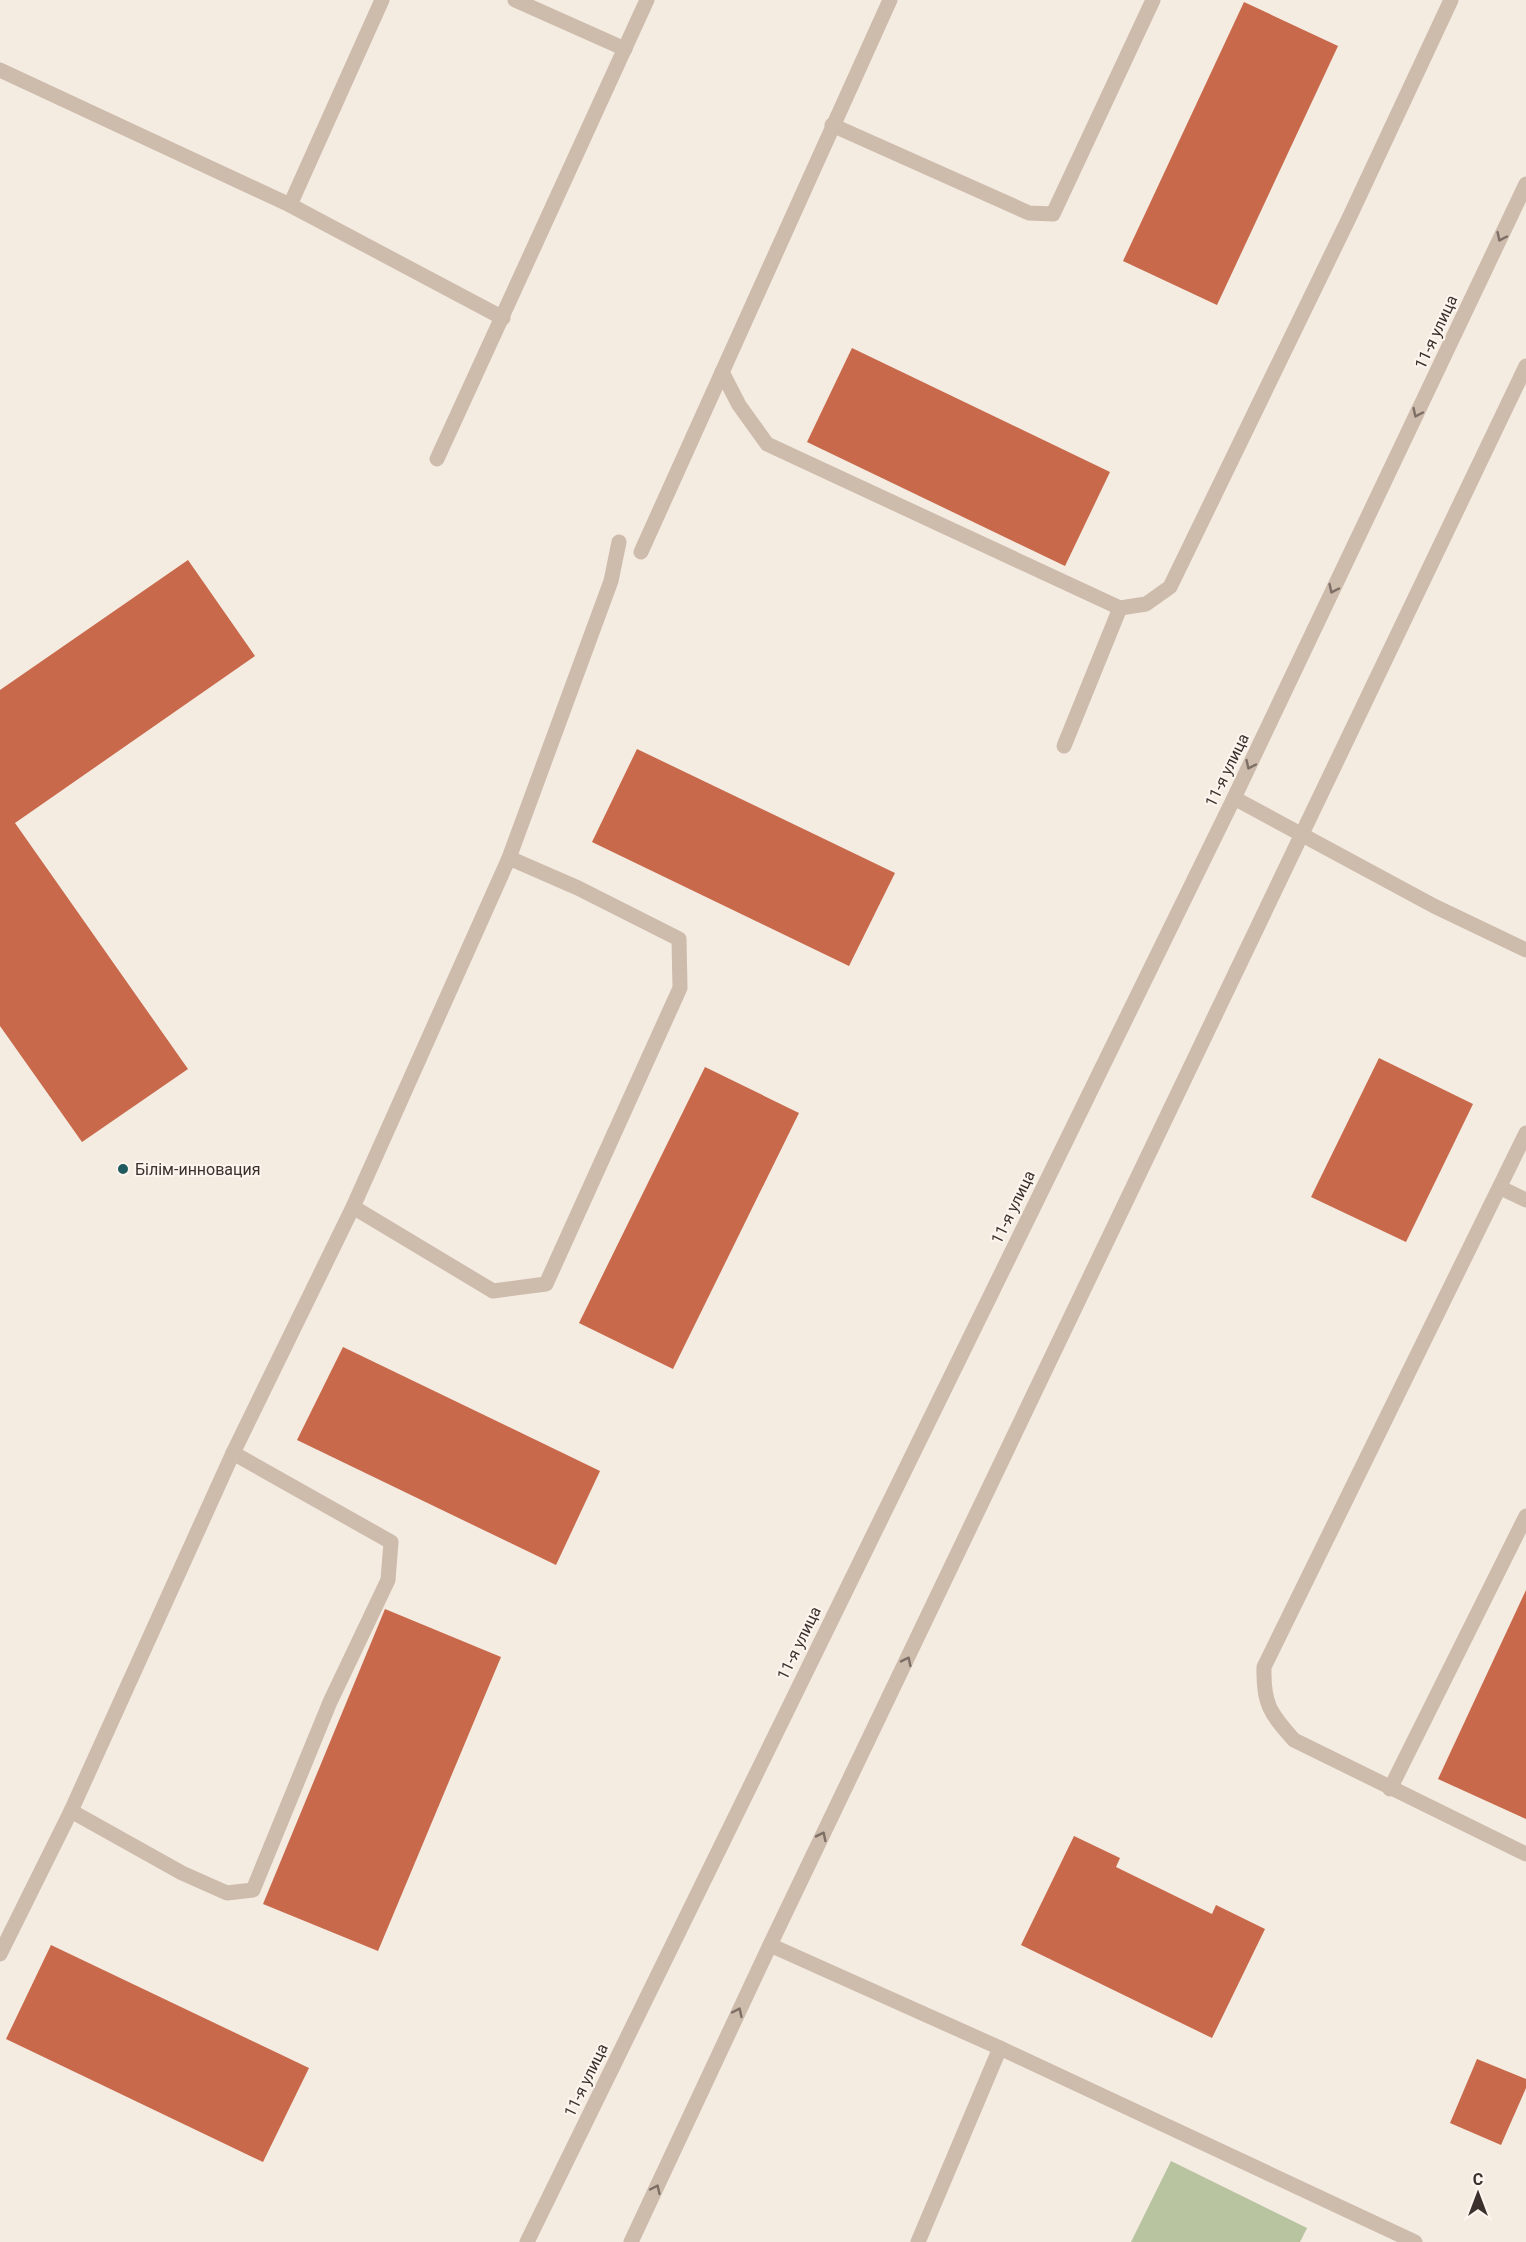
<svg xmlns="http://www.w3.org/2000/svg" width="1526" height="2242" font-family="Roboto,sans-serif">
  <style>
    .green { fill: #b8c4a0 }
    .building { fill: #c8694b }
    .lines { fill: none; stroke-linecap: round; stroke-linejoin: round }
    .minor { stroke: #cdbbac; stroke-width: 15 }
    .oneway { stroke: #7d6f65 }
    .poi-dot { fill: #1f5a5e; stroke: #fbf5ee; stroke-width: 2 }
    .labels { text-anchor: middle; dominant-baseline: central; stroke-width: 4.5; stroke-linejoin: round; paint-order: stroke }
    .street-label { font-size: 16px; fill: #3b302b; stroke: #fbf5ee }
    .poi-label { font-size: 16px; fill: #3b302b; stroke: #fbf5ee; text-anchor: start }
  </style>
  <rect width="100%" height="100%" fill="#f4ebe1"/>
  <!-- green -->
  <path class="green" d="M 1171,2161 L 1307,2228 L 1300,2242 L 1131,2242 Z"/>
  <!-- building -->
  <g class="building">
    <path d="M 1244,2 L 1338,46 L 1217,305 L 1123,261 Z"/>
    <path d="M 852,348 L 1110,472 L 1065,566 L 807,442 Z"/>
    <path d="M 188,560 L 255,656 L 15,823 L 188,1069 L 82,1142 L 0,1026 L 0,690 Z"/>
    <path d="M 637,749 L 895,873 L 849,966 L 592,842 Z"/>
    <path d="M 1379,1058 L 1473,1104 L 1406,1242 L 1311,1197 Z"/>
    <path d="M 705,1067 L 799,1113 L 673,1369 L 579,1323 Z"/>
    <path d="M 343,1347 L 600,1471 L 556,1565 L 297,1440 Z"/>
    <path d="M 1526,1590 L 1526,1819 L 1438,1779 Z"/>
    <path d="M 385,1609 L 501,1657 L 378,1951 L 263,1904 Z"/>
    <path d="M 1074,1836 L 1120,1858 L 1116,1867 L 1212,1914 L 1216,1905 L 1265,1929 L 1212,2038 L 1021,1945 Z"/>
    <path d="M 51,1945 L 309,2068 L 263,2162 L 6,2039 Z"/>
    <path d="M 1477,2059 L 1526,2079 L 1526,2088 L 1501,2145 L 1450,2123 Z"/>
  </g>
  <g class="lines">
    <!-- minor -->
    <g class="minor">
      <path d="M 515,0 L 625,49"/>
      <path d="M 0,70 L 290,205 L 503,318"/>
      <path d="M 832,125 L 1029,213 L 1053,214 L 1153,0"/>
      <path d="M 290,205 L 382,0"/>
      <path d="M 722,372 L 739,405 L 767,444 L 1120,608 L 1146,604 L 1170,587 L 1350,216 L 1451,0"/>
      <path d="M 437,459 L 647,0"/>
      <path d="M 641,552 L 890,0"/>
      <path d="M 1064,746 L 1120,608"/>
      <path d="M 1234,798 L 1434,906 L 1526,950"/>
      <path d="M 1526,1133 L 1264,1667 C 1263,1704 1270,1713 1294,1740 L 1526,1854"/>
      <path d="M 1501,1188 L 1526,1200"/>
      <path d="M 353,1207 L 493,1291 L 546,1284 L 680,988 L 679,939 L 578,888 L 509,858"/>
      <path d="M 1390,1789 L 1526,1516"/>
      <path d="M 71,1811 L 182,1873 L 227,1893 L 253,1890 L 330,1702 L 388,1580 L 391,1542 L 233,1453"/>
      <path d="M 770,1945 L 1000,2048 L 1415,2242"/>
      <path d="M 0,1954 L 71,1811 L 233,1453 L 353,1207 L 509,858 L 611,581 L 619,542"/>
      <path d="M 527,2242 L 1234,798 L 1526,184"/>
      <path d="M 631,2242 L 770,1945 L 1526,366"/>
      <path d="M 918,2242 L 1000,2048"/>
    </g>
  </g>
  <!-- one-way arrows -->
  <defs><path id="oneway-chevron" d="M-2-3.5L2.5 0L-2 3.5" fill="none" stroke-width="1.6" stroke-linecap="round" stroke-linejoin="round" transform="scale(1.5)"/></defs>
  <g class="oneway">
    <use href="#oneway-chevron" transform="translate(1501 237) rotate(115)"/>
    <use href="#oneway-chevron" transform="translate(1417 413) rotate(115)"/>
    <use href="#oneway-chevron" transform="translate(1333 589) rotate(115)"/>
    <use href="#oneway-chevron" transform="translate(1250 765) rotate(115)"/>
    <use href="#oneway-chevron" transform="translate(907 1661) rotate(-64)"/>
    <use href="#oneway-chevron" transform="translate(822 1836) rotate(-64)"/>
    <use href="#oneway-chevron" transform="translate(738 2012) rotate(-65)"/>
    <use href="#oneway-chevron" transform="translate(656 2189) rotate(-65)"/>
  </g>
  <!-- markers -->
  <circle class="poi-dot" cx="123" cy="1169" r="6"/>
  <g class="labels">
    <!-- street labels -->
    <g class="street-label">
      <text transform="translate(1436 332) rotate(-65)">11-я улица</text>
      <text transform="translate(1227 770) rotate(-64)">11-я улица</text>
      <text transform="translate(1013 1207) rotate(-64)">11-я улица</text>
      <text transform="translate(799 1643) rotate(-64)">11-я улица</text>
      <text transform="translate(586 2080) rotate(-64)">11-я улица</text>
    </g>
    <!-- poi labels -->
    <g class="poi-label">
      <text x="135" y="1169">Білім-инновация</text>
    </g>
  </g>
  <!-- north arrow -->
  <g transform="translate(1478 2194)" stroke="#fbf5ee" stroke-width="4.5" paint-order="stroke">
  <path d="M0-4.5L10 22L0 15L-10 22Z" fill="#3b302b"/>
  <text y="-9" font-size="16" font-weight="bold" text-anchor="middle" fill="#3b302b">С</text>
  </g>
</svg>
